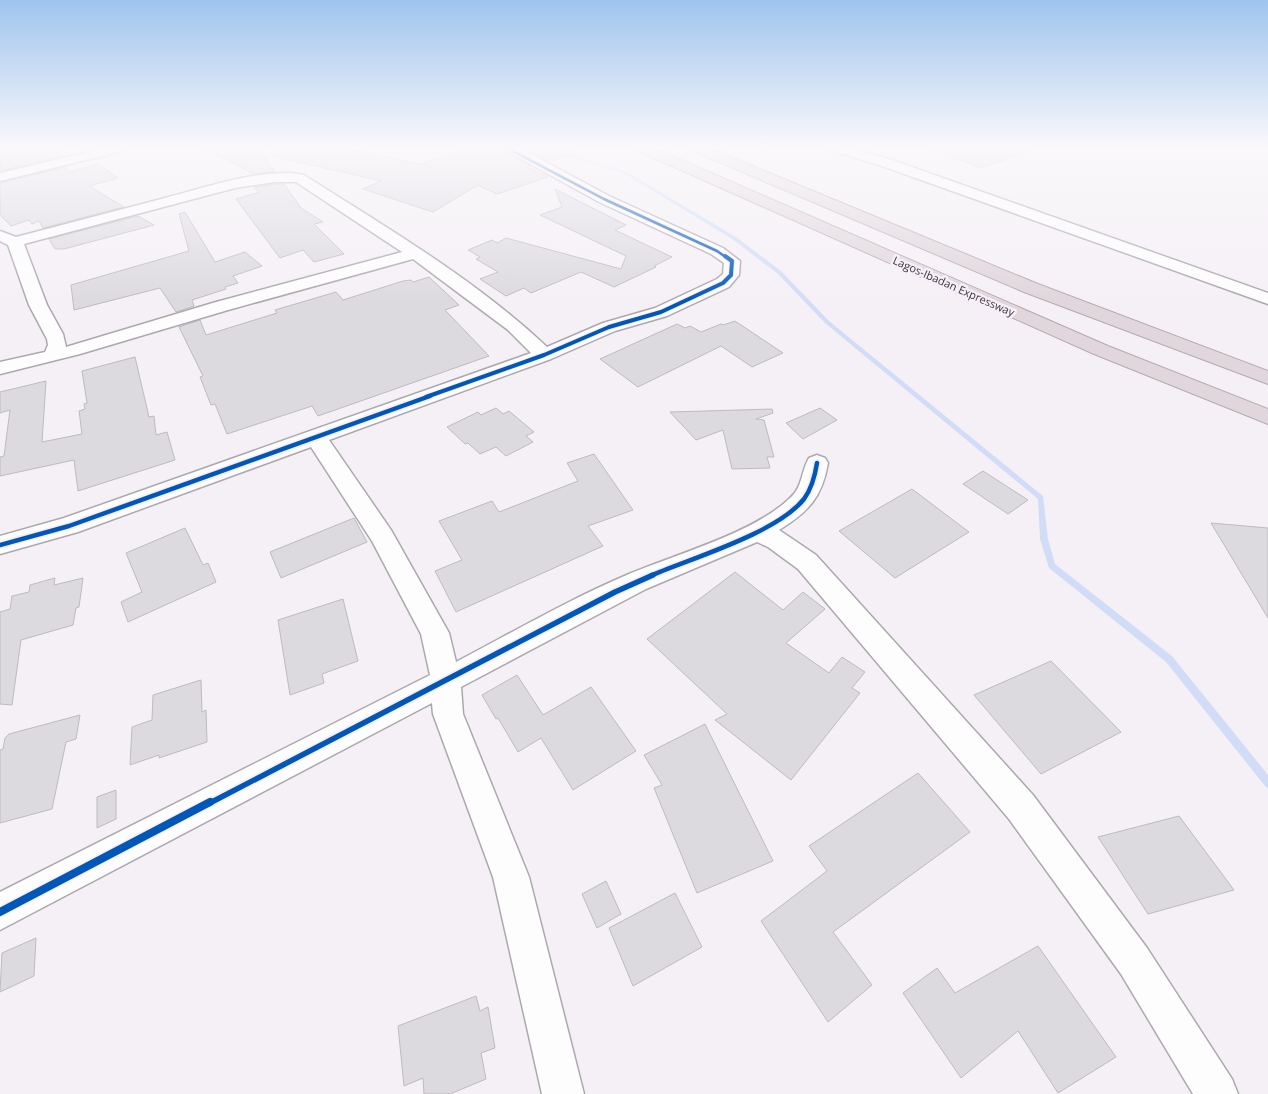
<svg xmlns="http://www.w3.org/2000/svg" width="1268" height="1094" font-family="'Open Sans',sans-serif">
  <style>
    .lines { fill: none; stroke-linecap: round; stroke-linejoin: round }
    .stream { fill: #d1ddf7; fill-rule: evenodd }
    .building { fill: #dcdadf; stroke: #bdbbbf }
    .minor-casing { stroke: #aca8ad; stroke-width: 3 }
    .motorway-casing { stroke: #b5aab2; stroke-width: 2 }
    .minor { fill: #fefdfe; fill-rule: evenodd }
    .motorway { fill: #e0d6dc; fill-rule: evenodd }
    .cycleway-far4-casing { stroke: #f6eef8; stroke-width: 4.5 }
    .cycleway-far3-casing { stroke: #f6eef8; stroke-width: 6 }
    .cycleway-far2-casing { stroke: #f6eef8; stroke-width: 8 }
    .cycleway-far1-casing { stroke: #f6eef8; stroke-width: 9 }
    .cycleway-casing { stroke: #f6eef8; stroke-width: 11 }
    .cycleway-far4 { stroke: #0057b8; stroke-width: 2.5 }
    .cycleway-far3 { stroke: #0057b8; stroke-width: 4 }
    .cycleway-far2 { stroke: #0057b8; stroke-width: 4.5 }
    .cycleway-far1 { stroke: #0057b8; stroke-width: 5.5 }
    .cycleway { stroke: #0057b8; stroke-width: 8 }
    .labels { text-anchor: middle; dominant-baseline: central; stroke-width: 5; stroke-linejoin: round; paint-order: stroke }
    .far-street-label { font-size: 11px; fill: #3b383c; stroke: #f6eef8 }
  </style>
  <rect width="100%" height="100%" fill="#f5f0f6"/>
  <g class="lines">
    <!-- stream -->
    <path class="stream" d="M 564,148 L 568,148 L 572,155 L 627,172 L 736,237 L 781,271 L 829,321 L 1043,496 L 1048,539 L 1055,564 L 1172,656 L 1268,775 L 1268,788 L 1265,786 L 1166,662 L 1049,568 L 1040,539 L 1038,499 L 825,323 L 777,273 L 732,239 L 625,174 L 570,157 Z"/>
  </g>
  <!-- building -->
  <g class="building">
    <path d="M 0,148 L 58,148 L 62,156 L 0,171 Z"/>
    <path d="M 203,148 L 258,148 L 275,172 L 254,174 Z"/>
    <path d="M 274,148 L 343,148 L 420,164 L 474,148 L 499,148 L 530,166 L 527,167 L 548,177 L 497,194 L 478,185 L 433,212 L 363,189 L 381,181 L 273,156 Z"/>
    <path d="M 521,148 L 574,148 L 575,155 L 549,161 Z"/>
    <path d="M 931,148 L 1030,148 L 1031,151 L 980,168 Z"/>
    <path d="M 99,164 L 118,178 L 89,186 L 124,207 L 43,228 L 39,221 L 32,224 L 29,220 L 11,226 L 0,215 L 0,183 L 66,167 L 69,172 Z"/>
    <path d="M 275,184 L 284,184 L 301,208 L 323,222 L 314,224 L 344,254 L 314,262 L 303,250 L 280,258 L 236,199 L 259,192 L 254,188 Z"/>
    <path d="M 555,189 L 626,225 L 615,230 L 672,257 L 654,266 L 656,267 L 614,287 L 581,272 L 531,293 L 524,288 L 506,296 L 480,279 L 498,272 L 476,259 L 480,257 L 468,250 L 492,240 L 497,243 L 506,238 L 621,269 L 626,256 L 540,215 L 562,207 Z"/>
    <path d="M 185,212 L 215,262 L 245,252 L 262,266 L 233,276 L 238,283 L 225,287 L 226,289 L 192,300 L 194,306 L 176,312 L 160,288 L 74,310 L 71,285 L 189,251 L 179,214 Z"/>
    <path d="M 138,216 L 154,225 L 64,249 L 55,249 L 49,239 Z"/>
    <path d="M 429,277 L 459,305 L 445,310 L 489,356 L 318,416 L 312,406 L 227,434 L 215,404 L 211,405 L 200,377 L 203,376 L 179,327 L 200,320 L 206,335 L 277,313 L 275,310 L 336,292 L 343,300 L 403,281 L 411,280 L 413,282 Z"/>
    <path d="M 735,321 L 783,353 L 752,367 L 721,346 L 638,387 L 600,359 L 677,324 L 685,328 L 690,326 L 701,332 L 721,324 L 723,325 Z"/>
    <path d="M 135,357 L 149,417 L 154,416 L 156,435 L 167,432 L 175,460 L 78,491 L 74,460 L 0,476 L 0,457 L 4,456 L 10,410 L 0,413 L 0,392 L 46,381 L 42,442 L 82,434 L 79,411 L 85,409 L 84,404 L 87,403 L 82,371 Z"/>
    <path d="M 496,408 L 503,414 L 509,411 L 534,432 L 526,436 L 533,442 L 506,456 L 496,447 L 480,454 L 468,443 L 465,444 L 447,427 L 478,412 L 481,415 Z"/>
    <path d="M 820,408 L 837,420 L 803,439 L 786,423 Z"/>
    <path d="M 772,409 L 773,413 L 756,419 L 764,420 L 774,457 L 767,457 L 770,468 L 732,469 L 723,430 L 696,440 L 670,412 Z"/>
    <path d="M 594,454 L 633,510 L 588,526 L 603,546 L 456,612 L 435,571 L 462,560 L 439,521 L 492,501 L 499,512 L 578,481 L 567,463 Z"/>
    <path d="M 983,471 L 1028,500 L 1008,514 L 963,484 Z"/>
    <path d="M 912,489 L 969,532 L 895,578 L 839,531 Z"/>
    <path d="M 354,518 L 367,542 L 281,578 L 270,552 Z"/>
    <path d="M 1211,523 L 1268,528 L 1268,618 Z"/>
    <path d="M 185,528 L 203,565 L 208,563 L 216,582 L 128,622 L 121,602 L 142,592 L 126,553 Z"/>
    <path d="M 735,572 L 783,610 L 803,592 L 825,609 L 786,643 L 829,673 L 842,657 L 865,672 L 852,688 L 860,693 L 791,780 L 715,720 L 727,714 L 647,639 Z"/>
    <path d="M 55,578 L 54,585 L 83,578 L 79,607 L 76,608 L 73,625 L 21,640 L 12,705 L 0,704 L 0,612 L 10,609 L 12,596 L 29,592 L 30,585 Z"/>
    <path d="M 343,599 L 358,661 L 322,674 L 324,683 L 290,695 L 278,620 Z"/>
    <path d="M 1051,661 L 1121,732 L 1041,774 L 974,695 Z"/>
    <path d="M 517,675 L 543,715 L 591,687 L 636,751 L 573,790 L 541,738 L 518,752 L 498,718 L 496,719 L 482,695 Z"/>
    <path d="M 201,680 L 202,712 L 206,710 L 207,742 L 159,758 L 159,755 L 130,765 L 132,727 L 152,720 L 153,695 Z"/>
    <path d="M 80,715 L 76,739 L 66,742 L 52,809 L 0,823 L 0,750 L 3,749 L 5,738 L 9,734 Z"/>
    <path d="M 705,724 L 773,861 L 697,893 L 654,788 L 662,785 L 644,755 Z"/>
    <path d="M 918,773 L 970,832 L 833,932 L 872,985 L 828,1022 L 761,921 L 827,871 L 809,846 Z"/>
    <path d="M 116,790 L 116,819 L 97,828 L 97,797 Z"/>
    <path d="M 1179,816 L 1234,890 L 1148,914 L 1098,837 Z"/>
    <path d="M 606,881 L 621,914 L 597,928 L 582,894 Z"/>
    <path d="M 675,893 L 702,947 L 633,986 L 609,928 Z"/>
    <path d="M 36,938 L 34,976 L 0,992 L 2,953 Z"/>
    <path d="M 1038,946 L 1116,1057 L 1058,1093 L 1018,1031 L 961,1078 L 903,993 L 937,968 L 955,993 Z"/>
    <path d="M 476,996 L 480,1011 L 488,1007 L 495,1048 L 481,1053 L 486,1079 L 450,1094 L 424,1094 L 423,1078 L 404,1086 L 398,1026 Z"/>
  </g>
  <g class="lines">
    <defs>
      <g id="minor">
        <path d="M 105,148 L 125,148 L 123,151 L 0,181 L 0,173 Z"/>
        <path d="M 501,148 L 517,148 L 529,153 L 609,196 L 723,248 L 740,261 L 739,275 L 729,287 L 667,316 L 615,331 L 551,359 L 329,440 L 391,530 L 449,633 L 456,662 C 513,632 570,599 629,574 C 676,554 754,533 790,498 C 803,487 801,471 809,458 L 817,455 L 825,458 L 828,463 C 822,498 808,512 779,530 L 816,555 L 1033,795 L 1147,948 L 1232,1079 L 1238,1094 L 1193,1094 L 1121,974 L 1009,819 L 798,569 L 768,547 L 757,542 L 646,589 L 461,687 L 463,714 L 529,877 L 584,1094 L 542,1094 L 493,877 L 433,714 L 432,703 L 0,930 L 0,892 L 430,675 L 421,634 L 372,541 L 311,447 L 78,532 L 0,554 L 0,536 L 64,518 L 531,353 L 508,330 L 413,259 L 228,310 L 80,354 L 0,374 L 0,362 L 45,352 L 48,345 L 47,339 L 29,305 L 8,245 L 0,241 L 0,231 L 16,237 C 66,224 115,211 165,198 C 200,189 268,166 304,175 C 387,228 475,279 547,347 L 603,323 L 655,308 L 717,279 L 723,274 L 724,263 L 711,254 L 599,202 ZM 275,182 L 296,182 L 402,252 L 216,302 L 66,347 L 63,334 L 47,305 L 24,244 L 235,188 Z"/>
        <path d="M 832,148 L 850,148 L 892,160 L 1268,293 L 1268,304 L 882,166 L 834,151 Z"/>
      </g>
      <g id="motorway">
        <path d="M 636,148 L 654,148 L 1108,346 L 1268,409 L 1268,424 L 1094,354 L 638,151 Z"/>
        <path d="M 691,148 L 709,148 L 1038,284 L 1268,371 L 1268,384 L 1024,292 L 693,151 Z"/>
      </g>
    </defs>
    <!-- minor casing -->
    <use href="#minor" class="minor-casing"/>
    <!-- motorway casing -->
    <use href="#motorway" class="motorway-casing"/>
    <!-- minor -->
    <use href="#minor" class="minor"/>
    <!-- motorway -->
    <use href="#motorway" class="motorway"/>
    <defs>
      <path id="cycleway-far4" d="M 507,148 L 604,199 L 717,251 L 727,258"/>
      <path id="cycleway-far3" d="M 426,397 L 544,355 L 609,327 L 661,312 L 723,283 L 731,275 L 732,261 L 725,256"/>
      <g id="cycleway-far2">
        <path d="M 0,545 L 69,526 L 430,396"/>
        <path d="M 650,576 C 692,558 777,533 804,499 C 812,488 815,476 817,463"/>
      </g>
      <path id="cycleway-far1" d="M 208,804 L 615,592 L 653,575"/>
      <path id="cycleway" d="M 0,912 L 210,802"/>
    </defs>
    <!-- cycleway-far4 casing -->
    <use href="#cycleway-far4" class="cycleway-far4-casing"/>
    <!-- cycleway-far3 casing -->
    <use href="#cycleway-far3" class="cycleway-far3-casing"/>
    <!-- cycleway-far2 casing -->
    <use href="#cycleway-far2" class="cycleway-far2-casing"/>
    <!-- cycleway-far1 casing -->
    <use href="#cycleway-far1" class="cycleway-far1-casing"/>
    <!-- cycleway casing -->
    <use href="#cycleway" class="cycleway-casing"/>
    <!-- cycleway-far4 -->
    <use href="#cycleway-far4" class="cycleway-far4"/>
    <!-- cycleway-far3 -->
    <use href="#cycleway-far3" class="cycleway-far3"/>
    <!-- cycleway-far2 -->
    <use href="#cycleway-far2" class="cycleway-far2"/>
    <!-- cycleway-far1 -->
    <use href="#cycleway-far1" class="cycleway-far1"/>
    <!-- cycleway -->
    <use href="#cycleway" class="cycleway"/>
  </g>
  <!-- sky -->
  <linearGradient id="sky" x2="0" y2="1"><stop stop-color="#9fc4ee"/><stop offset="0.49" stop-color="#faf8fb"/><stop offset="1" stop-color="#faf8fb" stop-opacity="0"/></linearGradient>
  <rect width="1268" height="301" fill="url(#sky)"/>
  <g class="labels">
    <!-- far-street labels -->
    <g class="far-street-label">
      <text transform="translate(954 286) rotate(24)">Lagos-Ibadan Expressway</text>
    </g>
  </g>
</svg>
